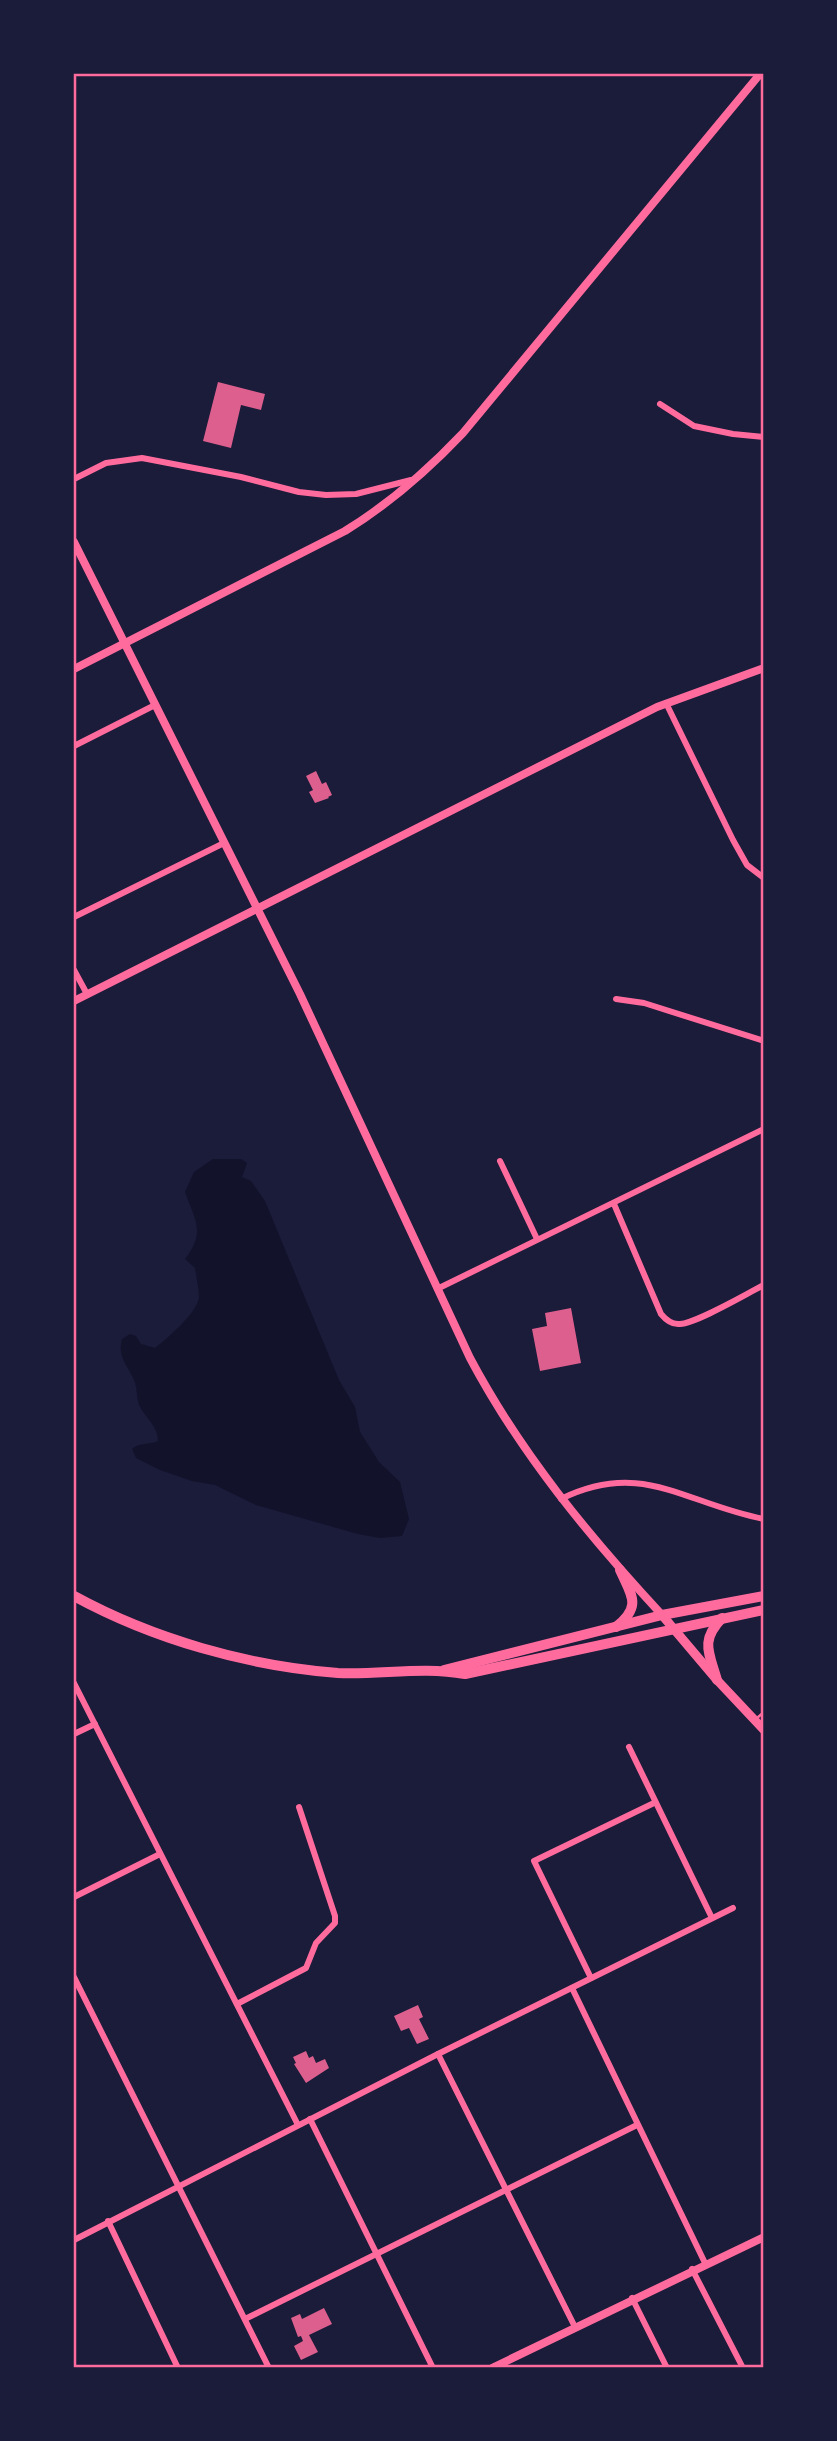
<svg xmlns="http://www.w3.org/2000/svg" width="837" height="2441" font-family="Signika,sans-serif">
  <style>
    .water { fill: #12122b }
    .building { fill: #dd5f8e }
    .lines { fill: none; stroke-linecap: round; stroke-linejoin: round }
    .service { stroke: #ff6b9d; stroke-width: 2.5 }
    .minor { stroke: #ff6b9d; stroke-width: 6 }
    .tertiary { stroke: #ff6b9d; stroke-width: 8 }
    .secondary { stroke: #ff6b9d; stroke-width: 9 }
    .primary { stroke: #ff6b9d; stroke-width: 10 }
    .trunk { stroke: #ff6b9d; stroke-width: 10 }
    .neatline { fill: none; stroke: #ff6b9d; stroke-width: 2.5 }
  </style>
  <rect width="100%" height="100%" fill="#1b1b3a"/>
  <!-- water -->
  <path class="water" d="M 213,1159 L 241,1159 L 247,1163 L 242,1177 L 251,1181 L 265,1201 L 339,1380 L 355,1407 L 360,1432 L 379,1462 L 400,1482 L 409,1519 L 402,1536 L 380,1538 L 358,1534 L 256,1505 L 215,1485 L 192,1481 L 160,1470 L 136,1458 L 132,1449 C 140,1442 149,1445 158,1441 C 158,1427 147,1419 140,1407 C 136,1399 138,1389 134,1380 C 128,1366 117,1357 122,1339 L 130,1334 L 136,1336 L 141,1344 L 155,1348 C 167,1339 198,1312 199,1297 C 199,1287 196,1277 195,1268 L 185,1259 C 206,1232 195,1220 185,1192 L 194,1172 Z"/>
  <!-- building -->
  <g class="building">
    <path d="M 218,382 L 265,394 L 261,410 L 241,405 L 231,448 L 203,441 Z"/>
    <path d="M 316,771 L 322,784 L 326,782 L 332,795 L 328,797 L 329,798 L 315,803 L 309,792 L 313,790 L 306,776 Z"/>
    <path d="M 571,1308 L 581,1363 L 540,1371 L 532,1329 L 547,1326 L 545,1313 Z"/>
    <path d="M 418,2005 L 423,2017 L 419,2019 L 429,2039 L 417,2044 L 409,2028 L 401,2031 L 394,2016 Z"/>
    <path d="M 306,2051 L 309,2058 L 313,2056 L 316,2063 L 325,2059 L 329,2068 L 306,2083 L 294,2064 L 296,2063 L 293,2057 Z"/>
    <path d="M 324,2308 L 332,2324 L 309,2335 L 318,2352 L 301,2360 L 294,2346 L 303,2341 L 301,2336 L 298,2337 L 291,2318 L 300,2314 L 302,2319 Z"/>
  </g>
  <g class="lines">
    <!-- service -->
    <path class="service" d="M 757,1718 L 764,1712"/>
    <!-- minor -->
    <g class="minor">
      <path d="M 660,404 L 694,426 L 733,434 L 764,437"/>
      <path d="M 74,479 L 106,463 L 142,458 L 241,477 L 299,492 L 326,495 L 356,494 L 411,480"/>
      <path d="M 666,703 L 733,840 L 747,865 L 764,878"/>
      <path d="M 74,746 L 155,705"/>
      <path d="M 74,917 L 224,843"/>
      <path d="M 74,970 L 87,994"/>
      <path d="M 616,999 L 644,1003 L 764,1041"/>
      <path d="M 500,1161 L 537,1239"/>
      <path d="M 614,1204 L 661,1314 C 666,1320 672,1325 680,1324 C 697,1323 746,1294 764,1285"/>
      <path d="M 437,1289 L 764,1129"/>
      <path d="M 561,1499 C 643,1459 685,1504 764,1519"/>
      <path d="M 74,1683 L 298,2125"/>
      <path d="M 74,1734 L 95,1724"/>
      <path d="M 629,1747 L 712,1918"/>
      <path d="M 74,1897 L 160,1854"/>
      <path d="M 74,1977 L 269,2368"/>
      <path d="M 591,1978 L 534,1861 L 654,1803"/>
      <path d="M 572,1988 L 705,2263"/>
      <path d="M 237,2004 L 306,1968 L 316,1943 L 335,1923 L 335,1916 L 299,1807"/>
      <path d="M 438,2054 L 575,2327"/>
      <path d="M 310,2119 L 433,2368"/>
      <path d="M 108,2221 L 178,2368"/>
      <path d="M 74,2240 L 438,2054 L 733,1908"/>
      <path d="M 692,2269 L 743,2368"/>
      <path d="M 632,2298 L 667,2368"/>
      <path d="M 245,2319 L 637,2125"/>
    </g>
    <!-- tertiary -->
    <g class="tertiary">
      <path d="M 74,542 L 300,994 L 470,1358 C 521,1454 589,1536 662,1615"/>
      <path d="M 74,669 L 345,531 C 389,504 427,471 463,433 L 760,74"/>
      <path d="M 74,1001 L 657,707 L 764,668"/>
      <path d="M 492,2368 L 764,2237"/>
    </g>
    <!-- secondary -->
    <path class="secondary" d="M 662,1615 L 717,1680 L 764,1730"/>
    <!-- primary -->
    <g class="primary">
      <path d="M 616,1627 C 642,1606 632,1596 620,1570"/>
      <path d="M 717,1680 C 709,1652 700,1641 722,1618"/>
    </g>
    <!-- trunk -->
    <g class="trunk">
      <path d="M 74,1596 C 153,1639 247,1666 338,1673 C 381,1675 423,1666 465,1674 L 764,1610"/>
      <path d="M 444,1670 L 662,1615 L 764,1596"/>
    </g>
  </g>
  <!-- border -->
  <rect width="837" height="2441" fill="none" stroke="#1b1b3a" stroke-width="150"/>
  <rect x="75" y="75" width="687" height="2291" class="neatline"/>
</svg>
